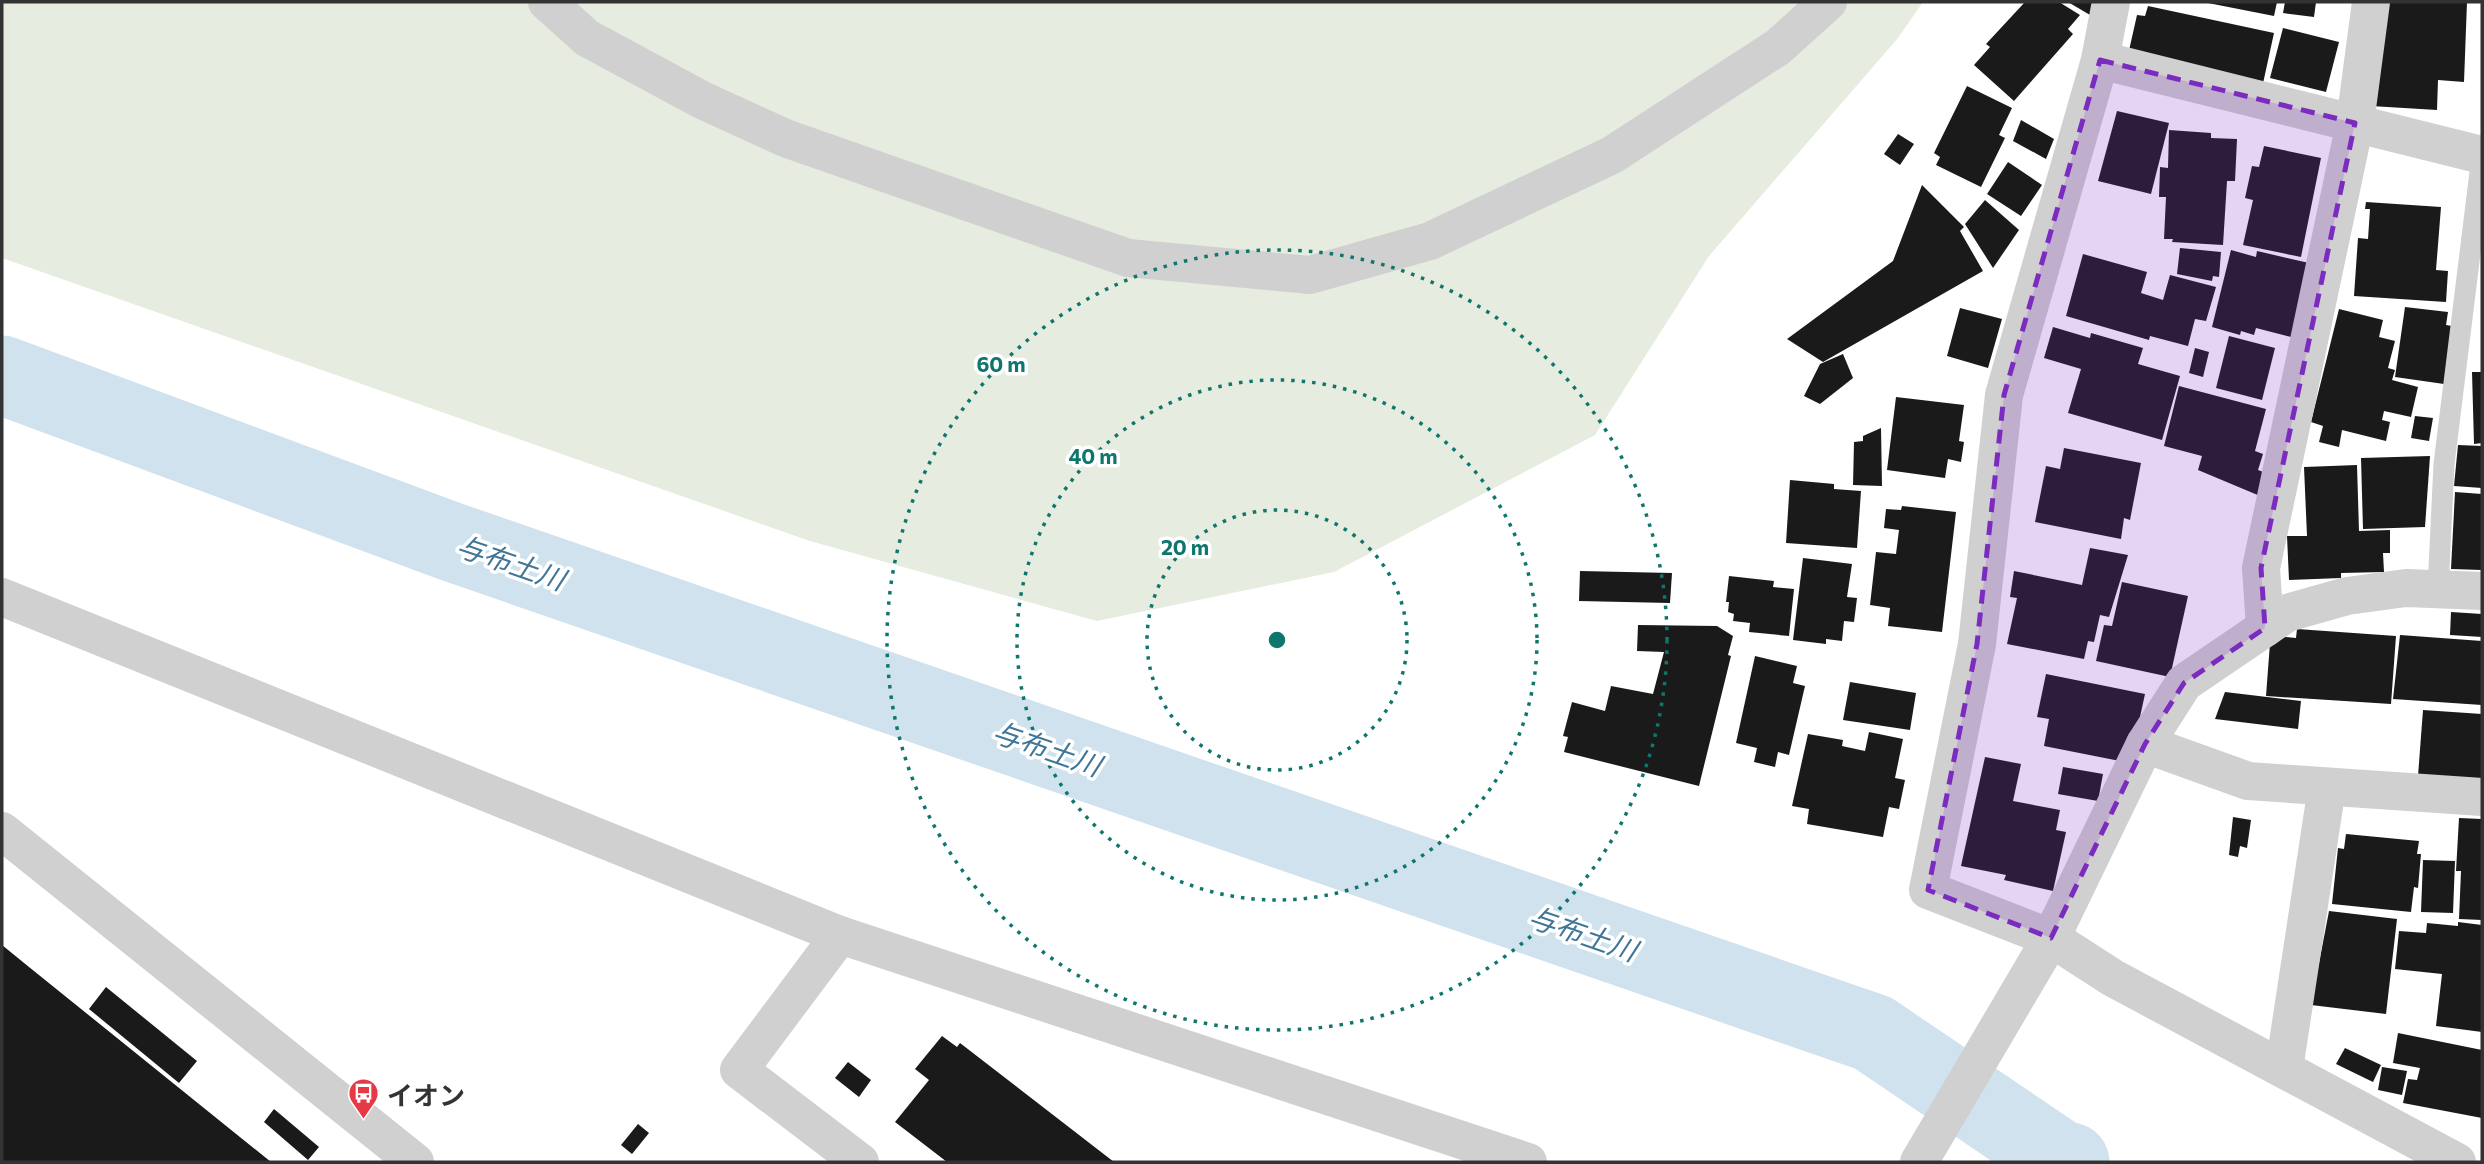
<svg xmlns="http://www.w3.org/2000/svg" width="2484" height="1164" font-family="Commissioner,'Noto Sans JP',sans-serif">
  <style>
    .green { fill: #e6ecdf }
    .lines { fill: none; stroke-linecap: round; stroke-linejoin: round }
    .river { stroke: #cfe2ee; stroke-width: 79 }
    .building { fill: #1a1a1a }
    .service { stroke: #d0d0d0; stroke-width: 21 }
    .minor { stroke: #d0d0d0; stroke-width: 38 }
    .marked { fill: #7b2cbf; fill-opacity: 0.2; stroke: #7b2cbf; stroke-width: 5; stroke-dasharray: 14 9; stroke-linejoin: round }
    .ring { fill: none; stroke: #0f766e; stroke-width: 3.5; stroke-dasharray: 3.5 7 }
    .labels { text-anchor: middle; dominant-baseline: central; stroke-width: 7; stroke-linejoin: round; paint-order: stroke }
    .poi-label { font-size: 26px; font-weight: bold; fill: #333; stroke: #fff; text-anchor: start }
    .water-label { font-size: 28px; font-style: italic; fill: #3f7597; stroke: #fff }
    .centre { fill: #0f766e; stroke: #fff; stroke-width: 3.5 }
    .ring-label { font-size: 21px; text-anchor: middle; font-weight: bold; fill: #0f766e; stroke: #fff; stroke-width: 7; stroke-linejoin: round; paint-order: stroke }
  </style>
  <rect width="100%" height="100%" fill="#fff"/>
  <!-- green -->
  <path class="green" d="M 2,2 L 1923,2 L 1898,38 L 1709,256 L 1595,435 L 1334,572 L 1097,621 L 810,541 L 2,258 Z"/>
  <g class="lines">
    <!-- river -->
    <path class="river" d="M 2,375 L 452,542 L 1873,1033 L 2059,1159 L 2070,1162"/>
  </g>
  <!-- building -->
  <g class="building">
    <path d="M 2025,2 L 2059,2 L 2080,15 L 2068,29 L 2073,34 L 2014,101 L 1974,65 L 1990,47 L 1986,44 Z"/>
    <path d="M 2068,2 L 2093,2 L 2090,15 Z"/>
    <path d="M 2203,2 L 2277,2 L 2274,16 Z"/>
    <path d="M 2285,2 L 2316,2 L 2314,17 L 2283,13 Z"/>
    <path d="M 2392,2 L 2467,2 L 2464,82 L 2438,80 L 2437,110 L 2371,106 L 2380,4 Z"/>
    <path d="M 2148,6 L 2274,33 L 2262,88 L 2128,55 L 2137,15 L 2145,16 Z"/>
    <path d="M 2283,28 L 2339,42 L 2326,92 L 2270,78 Z"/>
    <path d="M 1967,86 L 2012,108 L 1999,135 L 2005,138 L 1981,187 L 1936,165 L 1940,157 L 1934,153 Z"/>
    <path d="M 2117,111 L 2169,123 L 2151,194 L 2098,181 Z"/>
    <path d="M 2021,120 L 2054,139 L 2046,159 L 2013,141 Z"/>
    <path d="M 2169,130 L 2211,133 L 2211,138 L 2237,139 L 2235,181 L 2227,181 L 2223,245 L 2172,242 L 2173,239 L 2164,239 L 2166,197 L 2159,197 L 2160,167 L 2168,168 Z"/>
    <path d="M 1898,134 L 1914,144 L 1900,165 L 1884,154 Z"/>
    <path d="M 2264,146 L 2321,158 L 2301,257 L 2243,245 L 2253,200 L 2245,198 L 2252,166 L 2259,167 Z"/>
    <path d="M 2008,162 L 2042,185 L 2021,216 L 1987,194 Z"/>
    <path d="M 1922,185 L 1964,227 L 1960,231 L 1983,271 L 1823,362 L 1787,339 L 1893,261 Z"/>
    <path d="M 1985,200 L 2019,230 L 1993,268 L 1965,224 Z"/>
    <path d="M 2366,202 L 2441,207 L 2436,270 L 2448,271 L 2446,302 L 2354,296 L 2358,238 L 2368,239 L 2370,209 L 2365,209 Z"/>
    <path d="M 2180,248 L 2221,252 L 2219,277 L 2213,276 L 2212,281 L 2177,274 Z"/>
    <path d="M 2231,250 L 2256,257 L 2257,251 L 2309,263 L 2291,337 L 2256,328 L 2254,335 L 2241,331 L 2240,335 L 2212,327 Z"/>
    <path d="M 2083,254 L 2147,272 L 2141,293 L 2163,300 L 2170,275 L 2216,287 L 2206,321 L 2195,319 L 2188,346 L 2150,336 L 2149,340 L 2066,316 Z"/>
    <path d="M 2405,307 L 2448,312 L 2446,325 L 2452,326 L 2444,384 L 2395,377 Z"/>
    <path d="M 1960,308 L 2002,319 L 1988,368 L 1947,356 Z"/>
    <path d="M 2339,309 L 2383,320 L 2379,337 L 2395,341 L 2388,368 L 2395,370 L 2392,380 L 2418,387 L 2411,417 L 2384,411 L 2382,420 L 2390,422 L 2386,441 L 2342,430 L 2339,447 L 2319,442 L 2323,426 L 2311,422 Z"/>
    <path d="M 2053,327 L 2090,338 L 2091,333 L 2143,348 L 2138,364 L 2180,376 L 2162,440 L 2068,413 L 2081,369 L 2044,358 Z"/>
    <path d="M 2229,336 L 2275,348 L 2262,400 L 2216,388 Z"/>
    <path d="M 2195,348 L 2209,352 L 2203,377 L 2189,373 Z"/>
    <path d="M 1843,354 L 1853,378 L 1820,404 L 1804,396 L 1820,364 Z"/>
    <path d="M 2472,372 L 2482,372 L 2482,443 L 2474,444 Z"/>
    <path d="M 2179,386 L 2266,409 L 2255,451 L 2263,454 L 2258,470 L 2266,473 L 2260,496 L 2198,470 L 2202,456 L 2164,446 Z"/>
    <path d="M 1896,397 L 1964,405 L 1959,441 L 1964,442 L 1961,462 L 1948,459 L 1945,478 L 1887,470 Z"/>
    <path d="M 2415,416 L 2433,418 L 2429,441 L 2411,438 Z"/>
    <path d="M 1881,428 L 1882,486 L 1853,485 L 1854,442 L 1863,441 L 1863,436 Z"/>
    <path d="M 2458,445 L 2482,446 L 2482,488 L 2454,486 Z"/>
    <path d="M 2064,448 L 2141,463 L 2130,520 L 2124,518 L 2121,539 L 2035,522 L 2046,466 L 2060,469 Z"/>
    <path d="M 2430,456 L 2425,527 L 2363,529 L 2361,458 Z"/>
    <path d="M 2357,465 L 2359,531 L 2390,530 L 2390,553 L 2383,553 L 2384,572 L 2341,573 L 2341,578 L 2289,580 L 2287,536 L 2307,536 L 2304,467 Z"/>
    <path d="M 1790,480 L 1834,484 L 1834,489 L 1861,491 L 1857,548 L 1786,543 Z"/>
    <path d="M 2455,492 L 2482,494 L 2482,570 L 2451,569 Z"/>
    <path d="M 1902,506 L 1956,512 L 1942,632 L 1888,626 L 1890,608 L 1870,605 L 1876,552 L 1896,554 L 1899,530 L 1884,528 L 1886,509 L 1901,510 Z"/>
    <path d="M 2090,548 L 2128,555 L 2109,617 L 2100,615 L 2094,642 L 2088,641 L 2084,659 L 2007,644 L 2017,598 L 2010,597 L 2014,571 L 2082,585 Z"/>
    <path d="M 1803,558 L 1852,564 L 1847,597 L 1857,598 L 1854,622 L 1844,621 L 1842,641 L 1826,639 L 1826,644 L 1793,640 Z"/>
    <path d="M 1580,571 L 1672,573 L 1670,603 L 1579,601 Z"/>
    <path d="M 1729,576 L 1774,581 L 1773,587 L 1794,589 L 1789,636 L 1749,632 L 1750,623 L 1733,621 L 1734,614 L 1728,612 L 1729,602 L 1726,602 Z"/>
    <path d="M 2122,582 L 2188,596 L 2170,677 L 2096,661 L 2104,625 L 2112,626 Z"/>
    <path d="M 2451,612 L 2482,614 L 2482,637 L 2450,635 Z"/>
    <path d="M 1638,625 L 1717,626 L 1733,636 L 1728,655 L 1731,656 L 1699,786 L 1564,752 L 1568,737 L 1563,736 L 1572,702 L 1605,711 L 1611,686 L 1653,694 L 1664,652 L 1637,651 Z"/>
    <path d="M 2297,629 L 2396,636 L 2391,704 L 2266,696 L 2270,643 L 2277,636 L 2296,638 Z"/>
    <path d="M 2400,635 L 2482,641 L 2482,705 L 2393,699 Z"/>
    <path d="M 1755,656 L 1797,666 L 1793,683 L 1805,686 L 1789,755 L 1778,752 L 1775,767 L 1754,762 L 1757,748 L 1736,743 Z"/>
    <path d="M 2046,674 L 2145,694 L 2130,763 L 2044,746 L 2049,719 L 2037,717 Z"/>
    <path d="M 1850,682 L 1916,693 L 1910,730 L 1843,720 Z"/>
    <path d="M 2225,692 L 2301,701 L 2298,729 L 2215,719 Z"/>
    <path d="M 2423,710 L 2482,714 L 2482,781 L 2418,776 Z"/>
    <path d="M 1869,732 L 1903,739 L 1895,778 L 1905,780 L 1899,809 L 1889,807 L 1883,837 L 1807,824 L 1809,809 L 1792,806 L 1808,734 L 1843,740 L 1842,746 L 1865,751 Z"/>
    <path d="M 1985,757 L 2021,764 L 2013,801 L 2060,810 L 2056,830 L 2066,832 L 2053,891 L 2004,880 L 2006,875 L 1961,866 Z"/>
    <path d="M 2063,767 L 2103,774 L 2098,801 L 2058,794 Z"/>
    <path d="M 2233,817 L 2251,820 L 2247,848 L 2240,846 L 2238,857 L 2229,855 Z"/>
    <path d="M 2459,818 L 2482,819 L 2482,920 L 2459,919 L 2461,871 L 2456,871 Z"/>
    <path d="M 2346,834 L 2419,841 L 2417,854 L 2421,854 L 2418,888 L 2414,887 L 2411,912 L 2332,904 L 2338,848 L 2344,849 Z"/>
    <path d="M 2423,860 L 2455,861 L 2453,913 L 2421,912 Z"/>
    <path d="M 2329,911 L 2397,919 L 2386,1014 L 2311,1005 Z"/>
    <path d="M 2458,922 L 2482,925 L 2482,1032 L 2436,1026 L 2442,974 L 2395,969 L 2399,931 L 2426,933 L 2427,923 L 2458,926 Z"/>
    <path d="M 2,945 L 29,967 L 271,1162 L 2,1162 Z"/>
    <path d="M 106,987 L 197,1061 L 179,1083 L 89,1009 Z"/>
    <path d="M 2398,1033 L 2482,1050 L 2482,1118 L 2403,1103 L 2408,1079 L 2417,1080 L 2420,1068 L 2393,1063 Z"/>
    <path d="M 942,1036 L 957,1047 L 960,1043 L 1114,1162 L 947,1162 L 895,1122 L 929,1080 L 915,1069 Z"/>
    <path d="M 2345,1048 L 2381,1065 L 2373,1082 L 2336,1064 Z"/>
    <path d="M 848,1062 L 871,1080 L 859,1097 L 835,1078 Z"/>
    <path d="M 2382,1067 L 2407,1071 L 2402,1095 L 2378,1090 Z"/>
    <path d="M 274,1109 L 319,1147 L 308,1160 L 264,1122 Z"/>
    <path d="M 638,1124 L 649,1133 L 632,1154 L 621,1145 Z"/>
  </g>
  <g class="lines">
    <!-- service -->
    <path class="service" d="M 2438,589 L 2444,464 L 2482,156"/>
    <!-- minor -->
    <g class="minor">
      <path d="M 547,2 L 587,38 L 702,100 L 785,138 L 1128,258 L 1310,275 L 1430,241 L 1612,155 L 1778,47 L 1828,2"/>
      <path d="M 2111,2 L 2100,60 L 2004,395 L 1977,644 L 1928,890 L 2051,938 L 2113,978 L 2457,1162"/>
      <path d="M 2100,60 L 2482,155"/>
      <path d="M 2,597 L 840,935 L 1528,1162"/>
      <path d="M 2265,628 L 2261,568 L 2355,123 L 2371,2"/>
      <path d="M 2145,744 L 2248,781 L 2482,797"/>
      <path d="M 2,831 L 415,1162"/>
      <path d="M 840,935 L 739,1070 L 860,1162"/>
      <path d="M 2284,1069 L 2327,787"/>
      <path d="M 1919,1162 L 2051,938 L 2145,744 L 2184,683 L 2287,613 L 2347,596 L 2406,588 L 2482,591"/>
    </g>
  </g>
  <!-- marked area -->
  <path class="marked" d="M 2100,60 L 2355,123 L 2261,568 L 2265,628 L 2184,683 L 2145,744 L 2051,938 L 1928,890 L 1977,644 L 2004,395 Z"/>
  <!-- distance rings -->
  <g class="ring">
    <circle cx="1277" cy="640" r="130"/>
    <circle cx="1277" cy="640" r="260"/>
    <circle cx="1277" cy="640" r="390"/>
  </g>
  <!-- icons -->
  <defs>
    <symbol id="bus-pin" viewBox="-11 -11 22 30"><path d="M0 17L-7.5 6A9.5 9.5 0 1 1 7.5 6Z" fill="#e63946" stroke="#fff"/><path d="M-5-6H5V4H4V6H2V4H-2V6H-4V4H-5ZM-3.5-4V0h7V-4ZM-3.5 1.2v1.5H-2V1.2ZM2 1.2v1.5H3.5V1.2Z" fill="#fff"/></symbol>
  </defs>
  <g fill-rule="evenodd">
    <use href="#bus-pin" x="346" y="1076" width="35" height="47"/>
  </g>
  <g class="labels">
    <!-- poi labels -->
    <g class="poi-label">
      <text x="387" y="1094">イオン</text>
    </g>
    <!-- water labels -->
    <g class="water-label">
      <text transform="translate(511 562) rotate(19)">与布土川</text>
      <text transform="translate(1047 748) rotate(19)">与布土川</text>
      <text transform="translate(1583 933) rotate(19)">与布土川</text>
    </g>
  </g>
  <circle cx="1277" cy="640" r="10" class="centre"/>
  <g class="ring-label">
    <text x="1001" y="372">60 m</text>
    <text x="1093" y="464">40 m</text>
    <text x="1185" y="555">20 m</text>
  </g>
  <!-- border -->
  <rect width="2484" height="1164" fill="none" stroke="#333333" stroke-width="7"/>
</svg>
